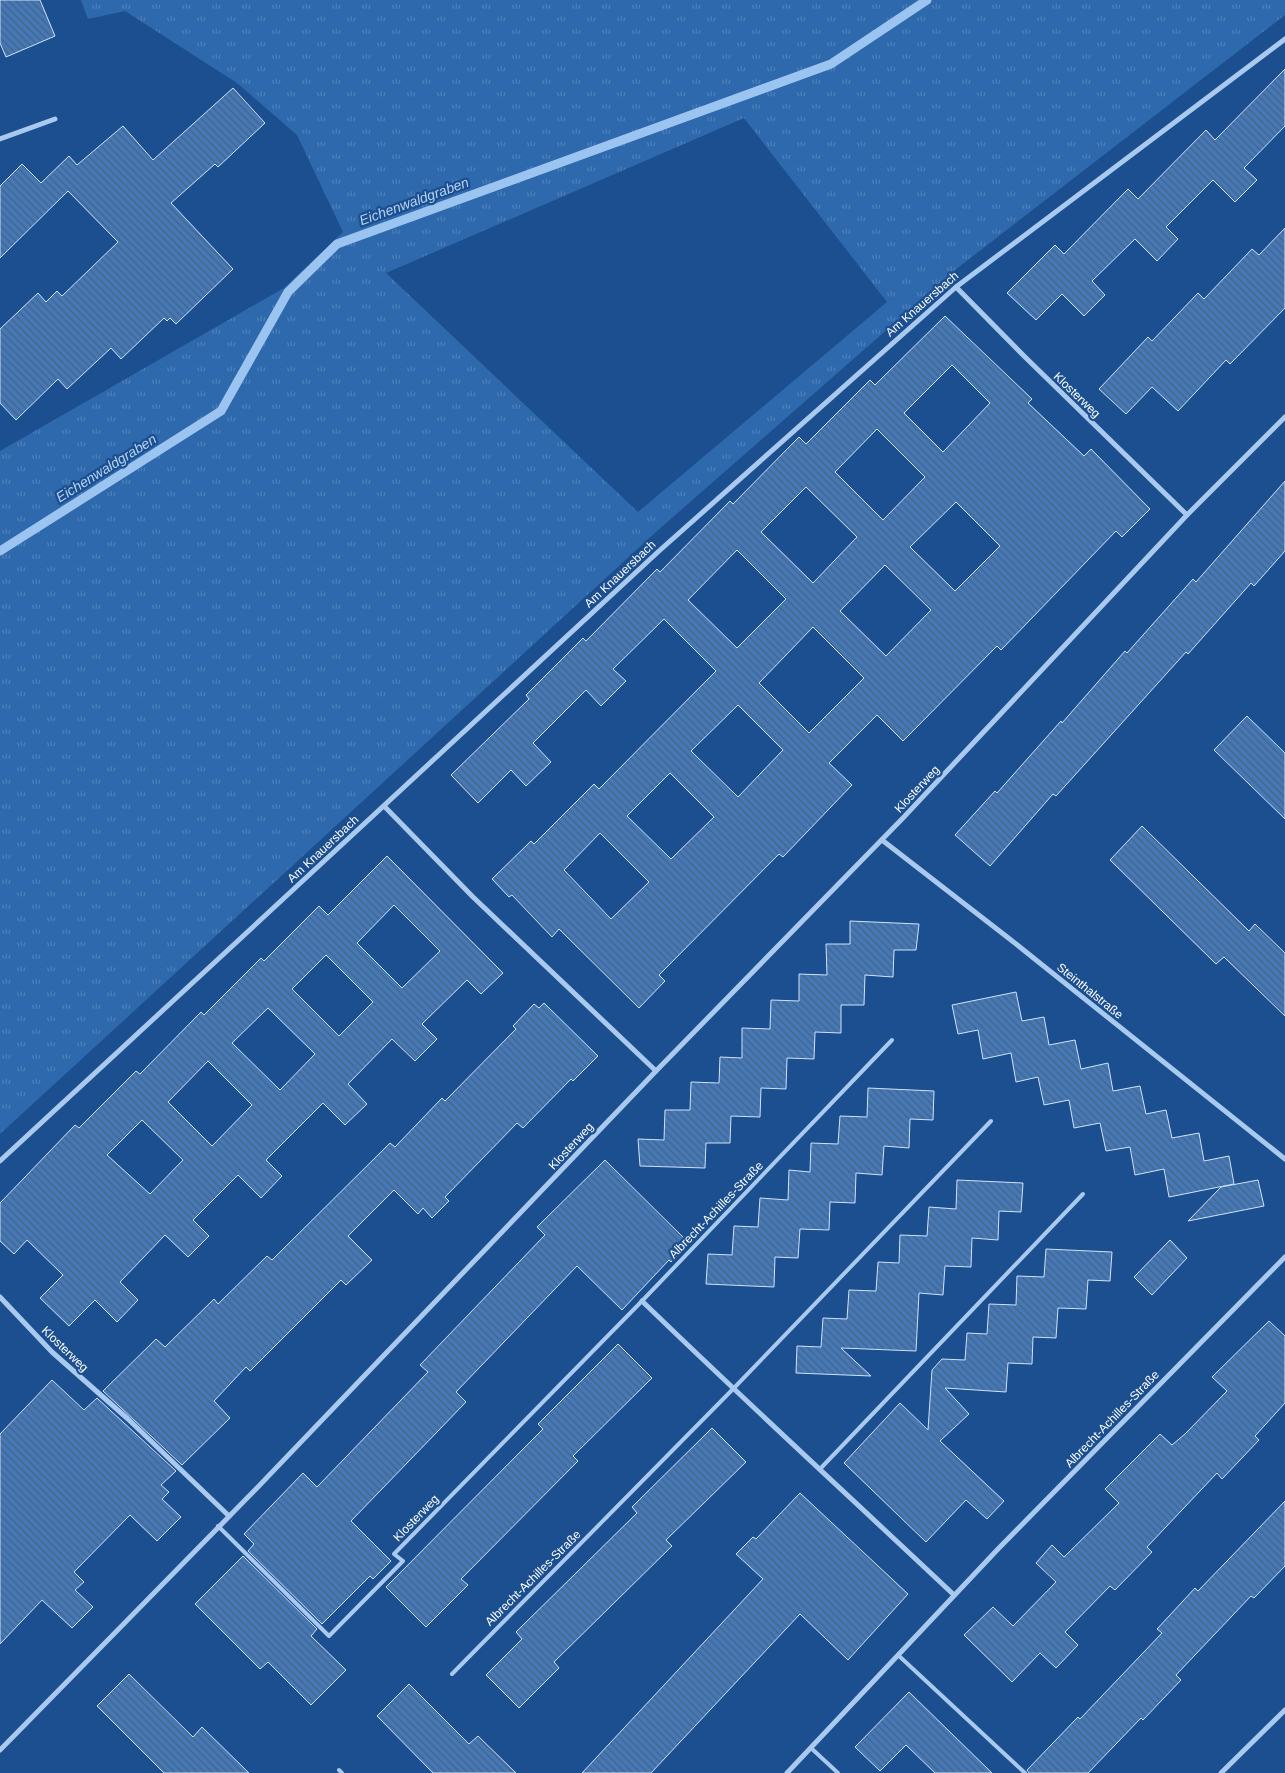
<svg xmlns="http://www.w3.org/2000/svg" width="1285" height="1773" font-family="Arial,sans-serif">
  <style>
    .grass { fill: url(#grass-tufts); fill-rule: evenodd }
    .lines { fill: none; stroke-linecap: round; stroke-linejoin: round }
    .stream { stroke: #9cc4f0; stroke-width: 9 }
    .building { fill: url(#building-back-hatch); stroke: #cfe3fa; fill-rule: evenodd }
    .lane { stroke: #a9c9ee; stroke-width: 4 }
    .street { stroke: #a9c9ee; stroke-width: 5 }
    .labels { text-anchor: middle; dominant-baseline: central; stroke-width: 4.5; stroke-linejoin: round; paint-order: stroke }
    .street-label { font-size: 12px; fill: #fff; stroke: #1b4f8f }
    .water-label { font-size: 14px; font-style: italic; fill: #b5d3f5; stroke: #1b4f8f }
  </style>
  <defs>
    <pattern id="grass-tufts" width="24" height="20" patternUnits="userSpaceOnUse" patternTransform="scale(1.25)"><rect width="24" height="20" fill="#2e69ad"/><path d="M3 7l-1-3M5 7V3M7 7l1-3M15 17l-1-3M17 17v-4M19 17l1-3" fill="none" stroke="#4d80b9"/></pattern>
    <pattern id="building-back-hatch" width="6" height="6" patternUnits="userSpaceOnUse" patternTransform="scale(1.25)"><rect width="6" height="6" fill="#4478b7"/><path d="M-1 5l2 2M0 0l6 6M5-1l2 2" fill="none" stroke="#486282"/></pattern>
  </defs>
  <rect width="100%" height="100%" fill="#1b4f8f"/>
  <!-- grass -->
  <path class="grass" d="M 81,0 L 1285,0 L 1285,15 L 955,270 L 657,531 L 0,1134 L 0,451 L 284,288 L 343,232 L 297,135 L 237,83 L 125,11 L 88,19 ZM 744,118 L 887,302 L 638,512 L 386,273 Z"/>
  <g class="lines">
    <!-- stream -->
    <path class="stream" d="M 0,551 L 221,411 L 288,292 L 337,244 L 831,64 L 927,0"/>
  </g>
  <!-- building -->
  <g class="building">
    <path d="M 0,0 L 40,0 L 55,36 L 6,57 L 0,43 Z"/>
    <path d="M 1285,69 L 1285,126 L 1244,168 L 1257,180 L 1235,202 L 1213,180 L 1166,227 L 1178,239 L 1157,261 L 1135,239 L 1092,281 L 1105,295 L 1084,316 L 1062,294 L 1036,320 L 1007,293 L 1055,245 L 1064,254 L 1128,189 L 1138,199 L 1206,130 L 1215,140 Z"/>
    <path d="M 233,88 L 265,123 L 218,167 L 215,164 L 171,203 L 233,269 L 176,324 L 170,318 L 167,321 L 164,318 L 121,359 L 111,348 L 67,389 L 58,379 L 16,420 L 0,403 L 0,329 L 38,293 L 46,302 L 57,291 L 62,296 L 118,242 L 68,191 L 0,258 L 0,186 L 22,164 L 41,183 L 69,156 L 77,165 L 123,126 L 153,160 Z"/>
    <path d="M 1285,228 L 1285,308 L 1230,364 L 1226,360 L 1178,411 L 1152,387 L 1126,414 L 1099,389 L 1148,337 L 1152,341 L 1198,293 L 1204,299 L 1252,249 L 1259,255 Z"/>
    <path d="M 945,316 L 1032,399 L 1028,403 L 1084,456 L 1091,449 L 1150,509 L 1122,537 L 1116,531 L 1001,650 L 997,646 L 903,741 L 877,715 L 829,763 L 852,785 L 783,857 L 779,854 L 659,975 L 665,981 L 639,1008 L 559,929 L 552,937 L 512,895 L 509,897 L 492,879 L 531,841 L 534,844 L 594,784 L 599,789 L 716,671 L 664,619 L 613,669 L 626,681 L 601,706 L 586,690 L 533,743 L 551,762 L 526,786 L 511,770 L 478,803 L 451,775 L 529,699 L 526,695 L 583,638 L 586,641 L 657,569 L 660,572 L 730,501 L 733,504 L 799,437 L 806,444 L 870,380 L 875,385 ZM 952,365 L 990,403 L 943,452 L 904,413 ZM 877,429 L 925,477 L 883,520 L 835,472 ZM 806,487 L 857,537 L 813,583 L 761,532 ZM 956,502 L 1000,546 L 955,591 L 910,547 ZM 737,550 L 786,599 L 737,648 L 688,600 ZM 885,565 L 931,610 L 886,656 L 840,611 ZM 813,627 L 864,678 L 809,733 L 759,683 ZM 738,705 L 783,750 L 738,797 L 691,751 ZM 670,773 L 714,817 L 671,859 L 627,816 ZM 600,833 L 649,882 L 611,919 L 564,870 Z"/>
    <path d="M 1285,481 L 1285,551 L 1254,586 L 1251,583 L 1188,654 L 1186,652 L 1056,796 L 1053,794 L 990,866 L 955,835 L 995,791 L 997,793 L 1061,721 L 1062,723 L 1125,651 L 1127,653 L 1193,579 L 1196,582 Z"/>
    <path d="M 1247,716 L 1285,753 L 1285,819 L 1214,750 Z"/>
    <path d="M 1142,826 L 1249,931 L 1255,924 L 1285,953 L 1285,1016 L 1224,957 L 1216,964 L 1110,860 Z"/>
    <path d="M 387,856 L 503,973 L 481,994 L 467,980 L 422,1024 L 437,1039 L 415,1061 L 392,1039 L 348,1084 L 367,1104 L 345,1125 L 323,1103 L 266,1160 L 282,1176 L 261,1198 L 238,1175 L 193,1220 L 209,1236 L 188,1257 L 165,1235 L 120,1282 L 138,1300 L 117,1322 L 95,1300 L 69,1326 L 40,1298 L 63,1275 L 27,1240 L 14,1254 L 0,1241 L 0,1203 L 75,1125 L 79,1128 L 136,1071 L 140,1074 L 201,1012 L 204,1015 L 261,958 L 264,961 L 319,906 L 328,915 ZM 394,905 L 440,951 L 402,988 L 357,943 ZM 326,955 L 373,1002 L 339,1036 L 292,989 ZM 268,1008 L 315,1054 L 280,1090 L 232,1043 ZM 208,1061 L 252,1105 L 212,1146 L 168,1102 ZM 142,1120 L 183,1160 L 150,1194 L 107,1155 Z"/>
    <path d="M 850,921 L 919,924 L 916,950 L 894,950 L 893,977 L 865,975 L 864,1005 L 841,1005 L 841,1033 L 815,1032 L 814,1059 L 787,1058 L 786,1089 L 761,1088 L 760,1117 L 731,1116 L 730,1143 L 706,1143 L 705,1168 L 640,1166 L 638,1139 L 664,1140 L 665,1110 L 690,1110 L 691,1082 L 719,1083 L 720,1057 L 742,1058 L 742,1028 L 770,1029 L 771,1000 L 799,1001 L 799,974 L 827,975 L 826,944 L 850,944 Z"/>
    <path d="M 1016,992 L 1022,1021 L 1044,1017 L 1049,1045 L 1075,1040 L 1081,1069 L 1108,1063 L 1113,1091 L 1140,1086 L 1146,1114 L 1166,1110 L 1172,1138 L 1199,1133 L 1204,1161 L 1229,1156 L 1234,1184 L 1169,1197 L 1164,1169 L 1135,1175 L 1130,1147 L 1106,1151 L 1100,1123 L 1074,1128 L 1069,1100 L 1044,1105 L 1038,1077 L 1016,1082 L 1011,1053 L 983,1059 L 978,1030 L 958,1034 L 952,1005 Z"/>
    <path d="M 544,1003 L 598,1056 L 573,1081 L 571,1079 L 523,1128 L 517,1123 L 445,1197 L 449,1201 L 432,1218 L 423,1208 L 418,1214 L 394,1190 L 348,1236 L 372,1260 L 346,1285 L 341,1280 L 250,1371 L 246,1367 L 214,1401 L 230,1418 L 182,1465 L 103,1391 L 156,1339 L 165,1347 L 214,1299 L 218,1304 L 267,1256 L 272,1260 L 390,1143 L 395,1147 L 442,1098 L 445,1101 L 516,1029 L 513,1026 L 534,1004 L 539,1008 Z"/>
    <path d="M 868,1088 L 934,1091 L 933,1120 L 910,1119 L 909,1148 L 884,1146 L 882,1175 L 856,1173 L 855,1203 L 830,1202 L 829,1230 L 800,1229 L 798,1258 L 775,1257 L 774,1287 L 706,1284 L 708,1254 L 732,1255 L 734,1226 L 758,1227 L 760,1198 L 788,1200 L 789,1170 L 810,1172 L 811,1143 L 838,1144 L 840,1116 L 867,1117 Z"/>
    <path d="M 605,1160 L 689,1243 L 671,1262 L 669,1260 L 622,1310 L 577,1266 L 456,1392 L 466,1402 L 351,1521 L 391,1561 L 373,1579 L 370,1576 L 322,1624 L 248,1551 L 254,1544 L 244,1534 L 303,1473 L 317,1487 L 428,1372 L 420,1365 L 545,1235 L 537,1227 Z"/>
    <path d="M 957,1180 L 1023,1183 L 1021,1212 L 999,1211 L 998,1240 L 972,1238 L 971,1267 L 945,1266 L 943,1295 L 919,1293 L 916,1351 L 841,1348 L 871,1376 L 796,1373 L 797,1346 L 821,1347 L 823,1318 L 847,1319 L 849,1290 L 876,1291 L 878,1262 L 899,1263 L 900,1235 L 927,1236 L 929,1207 L 956,1209 Z"/>
    <path d="M 1258,1180 L 1264,1206 L 1188,1221 L 1221,1187 Z"/>
    <path d="M 1170,1240 L 1187,1258 L 1152,1295 L 1134,1277 Z"/>
    <path d="M 1046,1249 L 1112,1252 L 1110,1281 L 1088,1280 L 1086,1309 L 1058,1308 L 1056,1338 L 1033,1337 L 1032,1364 L 1008,1363 L 1006,1392 L 945,1388 L 969,1414 L 940,1441 L 1004,1501 L 987,1519 L 966,1500 L 926,1542 L 844,1463 L 900,1403 L 928,1430 L 932,1370 L 942,1359 L 965,1360 L 967,1333 L 987,1334 L 989,1304 L 1016,1305 L 1017,1276 L 1044,1277 Z"/>
    <path d="M 1269,1321 L 1285,1336 L 1285,1403 L 1255,1436 L 1259,1440 L 1222,1479 L 1217,1473 L 1147,1547 L 1152,1552 L 1115,1590 L 1110,1586 L 1065,1632 L 1078,1645 L 1056,1668 L 1040,1653 L 1012,1682 L 964,1635 L 993,1607 L 1013,1626 L 1056,1582 L 1036,1563 L 1052,1545 L 1064,1557 L 1119,1503 L 1105,1489 L 1160,1434 L 1172,1445 L 1185,1434 L 1227,1391 L 1212,1377 Z"/>
    <path d="M 618,1344 L 652,1378 L 573,1456 L 578,1461 L 461,1579 L 468,1585 L 426,1627 L 386,1587 L 543,1429 L 538,1424 Z"/>
    <path d="M 52,1380 L 84,1410 L 97,1398 L 176,1471 L 161,1485 L 169,1492 L 162,1499 L 181,1517 L 157,1541 L 130,1515 L 74,1572 L 84,1582 L 75,1590 L 93,1607 L 72,1628 L 42,1600 L 0,1644 L 0,1434 Z"/>
    <path d="M 712,1428 L 746,1462 L 666,1540 L 672,1546 L 554,1662 L 559,1668 L 519,1708 L 486,1675 L 522,1639 L 516,1632 L 637,1513 L 632,1507 Z"/>
    <path d="M 800,1493 L 908,1594 L 848,1660 L 800,1614 L 651,1773 L 582,1773 L 763,1579 L 736,1554 L 753,1537 L 756,1539 Z"/>
    <path d="M 1285,1501 L 1285,1566 L 1254,1598 L 1251,1596 L 1176,1675 L 1181,1680 L 1143,1720 L 1141,1718 L 1088,1773 L 1029,1773 L 1027,1770 L 1078,1717 L 1080,1719 L 1162,1633 L 1157,1629 L 1195,1588 L 1198,1591 Z"/>
    <path d="M 243,1556 L 317,1629 L 311,1636 L 346,1670 L 311,1705 L 268,1662 L 260,1669 L 195,1604 Z"/>
    <path d="M 129,1674 L 193,1737 L 202,1727 L 249,1773 L 164,1773 L 97,1706 Z"/>
    <path d="M 409,1684 L 469,1744 L 478,1736 L 516,1773 L 433,1773 L 377,1716 Z"/>
    <path d="M 909,1692 L 992,1773 L 935,1773 L 906,1745 L 880,1771 L 855,1747 Z"/>
  </g>
  <g class="lines">
    <!-- lane -->
    <g class="lane">
      <path d="M 820,1469 L 1083,1194"/>
      <path d="M 218,1526 L 329,1636 L 403,1561 L 394,1554 L 642,1301 L 892,1040"/>
      <path d="M 898,1655 L 1025,1773"/>
      <path d="M 452,1674 L 733,1389 L 991,1121"/>
      <path d="M 811,1748 L 838,1773"/>
      <path d="M 339,1770 L 342,1773"/>
    </g>
    <!-- street -->
    <g class="street">
      <path d="M 0,139 L 55,119"/>
      <path d="M 956,287 L 1024,356 L 1187,515"/>
      <path d="M 384,806 L 473,897 L 656,1071"/>
      <path d="M 882,840 L 1011,940 L 1285,1159"/>
      <path d="M 0,1161 L 659,551 L 956,287 L 1285,39"/>
      <path d="M 0,1297 L 52,1352 L 128,1419 L 229,1516"/>
      <path d="M 642,1301 C 745,1401 850,1497 954,1595"/>
      <path d="M 0,1750 L 255,1490 L 656,1071 L 902,819 L 1187,515 L 1285,417"/>
      <path d="M 787,1773 L 998,1549 L 1285,1257"/>
      <path d="M 1221,1773 L 1285,1710"/>
    </g>
  </g>
  <g class="labels">
    <!-- street labels -->
    <g class="street-label">
      <text transform="translate(922 304) rotate(-41)">Am Knauersbach</text>
      <text transform="translate(1077 395) rotate(44)">Klosterweg</text>
      <text transform="translate(620 574) rotate(-43)">Am Knauersbach</text>
      <text transform="translate(917 789) rotate(-47)">Klosterweg</text>
      <text transform="translate(323 849) rotate(-43)">Am Knauersbach</text>
      <text transform="translate(1090 991) rotate(39)">Steinthalstraße</text>
      <text transform="translate(571 1146) rotate(-47)">Klosterweg</text>
      <text transform="translate(716 1210) rotate(-46)">Albrecht-Achilles-Straße</text>
      <text transform="translate(65 1349) rotate(44)">Klosterweg</text>
      <text transform="translate(1112 1419) rotate(-46)">Albrecht-Achilles-Straße</text>
      <text transform="translate(416 1518) rotate(-46)">Klosterweg</text>
      <text transform="translate(533 1578) rotate(-45)">Albrecht-Achilles-Straße</text>
    </g>
    <!-- water labels -->
    <g class="water-label">
      <text transform="translate(414 201) rotate(-20)">Eichenwaldgraben</text>
      <text transform="translate(106 468) rotate(-32)">Eichenwaldgraben</text>
    </g>
  </g>
</svg>
